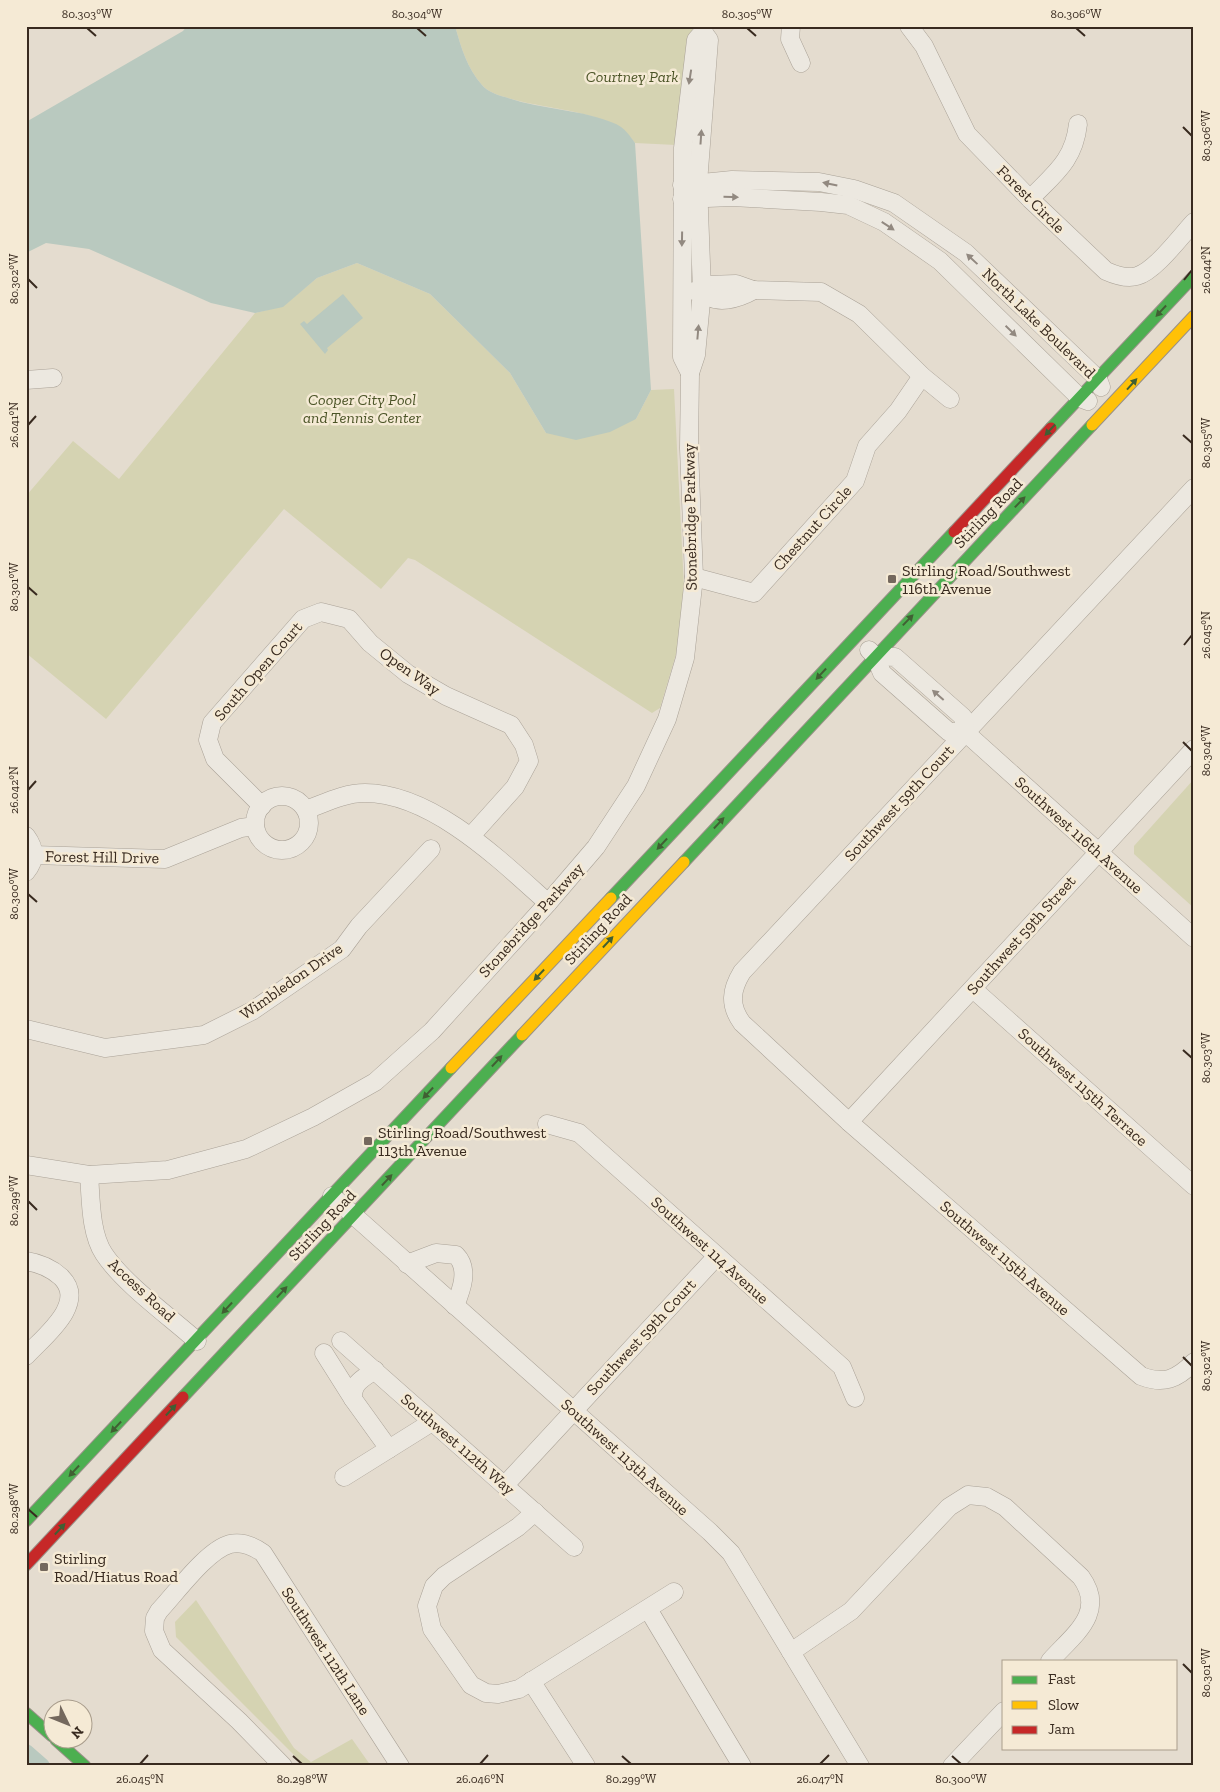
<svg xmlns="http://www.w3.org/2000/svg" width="1220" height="1792" font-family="'Zilla Slab',serif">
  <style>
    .green { fill: #d5d3b2 }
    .water { fill: #b9c9bf }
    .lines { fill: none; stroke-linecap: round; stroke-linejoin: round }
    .canal { stroke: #b9c9bf; stroke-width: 16 }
    .street-casing { stroke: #aaa297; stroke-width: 19 }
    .fast-casing { stroke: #999188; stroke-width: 13 }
    .slow-casing { stroke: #999188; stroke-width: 13 }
    .jam-casing { stroke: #999188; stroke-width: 13 }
    .street { stroke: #ece8e0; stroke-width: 18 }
    .fast { stroke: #4caf50; stroke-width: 11 }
    .slow { stroke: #ffc107; stroke-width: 11 }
    .jam { stroke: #c62828; stroke-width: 11 }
    .oneway { fill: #928980 }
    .oneway2 { fill: #405f33 }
    .ticks { fill: none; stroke: #382a1f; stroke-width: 2 }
    .poi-dot { fill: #74685d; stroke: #f5ead5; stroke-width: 2 }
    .labels { text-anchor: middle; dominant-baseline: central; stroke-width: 5; stroke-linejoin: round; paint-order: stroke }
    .park-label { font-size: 16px; font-style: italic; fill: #4b5427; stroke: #f5ead5 }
    .street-label { font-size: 16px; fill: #382a1f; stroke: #f5ead5 }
    .poi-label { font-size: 16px; fill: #382a1f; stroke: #f5ead5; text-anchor: start }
    .neatline { fill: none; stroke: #382a1f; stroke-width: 2 }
    .ticks-label { font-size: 12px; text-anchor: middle; fill: #382a1f }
  </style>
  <rect width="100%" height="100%" fill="#e4dccf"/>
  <!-- green -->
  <g class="green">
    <path d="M 455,26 L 693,26 L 682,83 L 676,145 L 635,143 C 613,109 541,110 505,97 C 497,95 487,91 482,85 C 467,68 461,47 455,26 Z"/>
    <path d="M 357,263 L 430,294 L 510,373 L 546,433 L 636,419 L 651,390 L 674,389 L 684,587 L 677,651 L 660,708 L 652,713 L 415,560 L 408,558 L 381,589 L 284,509 L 106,719 L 26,653 L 26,496 L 73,441 L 119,479 L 255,313 L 283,306 L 317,278 Z"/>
    <path d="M 1194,779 L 1194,908 L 1134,854 L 1134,846 Z"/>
    <path d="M 196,1600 L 294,1748 L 311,1762 L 352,1739 L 371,1766 L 305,1766 L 176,1637 L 175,1622 Z"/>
  </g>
  <!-- water -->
  <g class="water">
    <path d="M 187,26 L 455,26 C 461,47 467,68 482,85 C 487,91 497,95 505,97 C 541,110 582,109 616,124 C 625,128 630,136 635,143 L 651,390 L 636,419 L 610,432 L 576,440 L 546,433 L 510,373 L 430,294 L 357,263 L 317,278 L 283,307 L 255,313 L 211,303 L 89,249 L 46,243 L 26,253 L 26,122 L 183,31 Z"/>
    <path d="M 343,294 L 363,318 L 327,348 L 328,350 L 325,354 L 300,324 L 304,321 L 307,324 Z"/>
  </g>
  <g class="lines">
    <!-- canal -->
    <path class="canal" d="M 26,1752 L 42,1766"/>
    <defs>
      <g id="street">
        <path d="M 791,26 L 790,39 L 801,63"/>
        <path d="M 909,26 L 924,46 L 967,134 L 1030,199 L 1106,271 C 1115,275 1127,279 1137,276 C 1155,271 1180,237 1194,222"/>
        <path d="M 682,185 L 732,180 L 819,182 L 854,189 L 894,203 L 966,253 L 1098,379 L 1101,387"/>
        <path d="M 682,199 L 732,197 L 821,202 L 848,205 L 884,222 L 940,261 L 1080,398 L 1088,401"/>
        <path d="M 1030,199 C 1054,174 1074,161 1078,124"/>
        <path d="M 694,291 L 702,291 L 707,285 L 736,284 L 753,290 L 821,292 L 859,314 L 922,376 L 950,399"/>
        <path d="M 702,291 C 715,307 740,298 754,290"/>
        <path d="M 690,373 L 682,357 L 683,148 L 696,40 L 703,32 L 704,26"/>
        <path d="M 26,380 L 53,378"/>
        <path d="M 1194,488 L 742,972 C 731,990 729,1005 742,1023 L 849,1122 L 1141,1376 C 1164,1385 1177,1379 1194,1362"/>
        <path d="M 694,577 L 754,593 L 855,481 L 867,446 L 898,411 L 922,376"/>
        <path d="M 869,650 L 875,656 L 882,673 L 949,732 L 965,732"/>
        <path d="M 875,656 L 895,657 L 963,717 L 965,732 L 1194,938"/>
        <circle cx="282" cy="823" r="27"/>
        <path d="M 262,806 L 215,759 L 208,740 L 212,723 L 303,619 L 321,612 L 349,619 L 370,643 L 408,674 L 446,696 L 511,725 L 524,745 L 529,761 L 515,787 L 471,836"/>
        <path d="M 306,810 C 325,803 344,793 365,793 C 432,793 501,861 548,903"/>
        <path d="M 26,836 C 35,848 36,860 26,872"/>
        <path d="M 33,855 L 165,859 L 241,828 L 255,826"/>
        <path d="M 973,989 L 1194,1186"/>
        <path d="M 26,1029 L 105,1048 L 204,1035 L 252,1011 L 342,949 L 359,926 L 431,849"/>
        <path d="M 849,1122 L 1194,749"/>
        <path d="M 547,1124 L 579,1133 L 842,1367 L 855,1398"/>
        <path d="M 26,1165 L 89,1175 L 168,1170 L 246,1149 L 313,1117 L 375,1082 L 432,1031 L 548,903 L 596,847 L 636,786 L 667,719 L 685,658 L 694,577 L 689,448 L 690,373 L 696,355 L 702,291 L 698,183 L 709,40 L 703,32"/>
        <path d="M 89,1175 C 91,1198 90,1233 104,1254 C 124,1284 169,1316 197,1341"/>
        <path d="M 332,1196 L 710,1532 L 731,1553 L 860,1766"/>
        <path d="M 26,1261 C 39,1263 51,1268 61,1277 C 88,1304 43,1337 26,1356"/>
        <path d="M 407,1264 L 436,1253 L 456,1255 C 470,1269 461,1291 455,1306"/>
        <path d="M 341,1341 L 574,1547"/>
        <path d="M 324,1353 L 353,1399"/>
        <path d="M 375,1370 C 362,1379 352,1383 353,1399 L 389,1449"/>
        <path d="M 344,1477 L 432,1422"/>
        <path d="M 505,1485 L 717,1256"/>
        <path d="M 535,1512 L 518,1527 L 444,1576 L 434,1586 L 427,1606 L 432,1629 L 471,1685 L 486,1693 L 498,1694 L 519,1689 L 674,1592"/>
        <path d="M 648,1609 L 742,1766"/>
        <path d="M 791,1652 L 851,1611 L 949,1507 L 968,1495 L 987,1497 L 1005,1507 L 1081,1577 C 1107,1613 1073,1635 1050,1661"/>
        <path d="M 531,1681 L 586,1766"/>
        <path d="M 283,1766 L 239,1721 L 162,1650 L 154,1631 L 155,1618 L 159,1611 C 176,1593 207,1550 230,1544 C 242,1541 253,1546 263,1553 L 400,1766"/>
        <path d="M 952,1766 L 1004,1711"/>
      </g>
      <g id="fast">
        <path d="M 1051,428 L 1194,276"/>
        <path d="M 684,862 L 1092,425"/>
        <path d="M 611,898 L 954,532"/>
        <path d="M 183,1397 L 522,1035"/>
        <path d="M 26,1521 L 451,1068"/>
        <path d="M 26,1713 L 52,1736"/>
        <path d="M 56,1740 L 85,1766"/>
      </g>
      <g id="slow">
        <path d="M 1092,425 L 1194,316"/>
        <path d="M 522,1035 L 684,862"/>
        <path d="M 451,1068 L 611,898"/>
      </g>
      <g id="jam">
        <path d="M 954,532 L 1051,428"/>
        <path d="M 26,1565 L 183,1397"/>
      </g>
    </defs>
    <!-- street casing -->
    <use href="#street" class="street-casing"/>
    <!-- fast casing -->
    <use href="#fast" class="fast-casing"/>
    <!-- slow casing -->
    <use href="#slow" class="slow-casing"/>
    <!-- jam casing -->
    <use href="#jam" class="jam-casing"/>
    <!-- street -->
    <use href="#street" class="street"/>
    <!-- fast -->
    <use href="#fast" class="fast"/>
    <!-- slow -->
    <use href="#slow" class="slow"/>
    <!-- jam -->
    <use href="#jam" class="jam"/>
  </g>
  <!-- one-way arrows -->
  <defs><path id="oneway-solid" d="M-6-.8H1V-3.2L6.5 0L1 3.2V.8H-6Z" transform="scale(1.25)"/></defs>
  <g class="oneway">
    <use href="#oneway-solid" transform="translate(690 77) rotate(99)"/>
    <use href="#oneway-solid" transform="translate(701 137) rotate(-86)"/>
    <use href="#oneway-solid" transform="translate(830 184) rotate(-168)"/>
    <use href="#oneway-solid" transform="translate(731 197) rotate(1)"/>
    <use href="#oneway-solid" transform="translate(888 226) rotate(33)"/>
    <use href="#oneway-solid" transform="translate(682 239) rotate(91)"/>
    <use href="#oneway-solid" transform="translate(972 259) rotate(-137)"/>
    <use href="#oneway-solid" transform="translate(1011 331) rotate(44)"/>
    <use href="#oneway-solid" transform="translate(698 332) rotate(-85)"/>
    <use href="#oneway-solid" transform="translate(938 695) rotate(-139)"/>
  </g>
  <g class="oneway2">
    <use href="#oneway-solid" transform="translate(1161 311) rotate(133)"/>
    <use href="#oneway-solid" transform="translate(1132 384) rotate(-48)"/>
    <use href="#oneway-solid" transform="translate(1050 430) rotate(133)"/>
    <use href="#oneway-solid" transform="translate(1020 502) rotate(-46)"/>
    <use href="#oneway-solid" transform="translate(908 620) rotate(-46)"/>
    <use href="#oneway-solid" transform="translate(821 674) rotate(133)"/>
    <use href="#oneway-solid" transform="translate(719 823) rotate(-47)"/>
    <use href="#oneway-solid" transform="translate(662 844) rotate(133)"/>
    <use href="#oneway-solid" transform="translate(608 942) rotate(-47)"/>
    <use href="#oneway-solid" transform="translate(539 975) rotate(133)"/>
    <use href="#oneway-solid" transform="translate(497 1061) rotate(-47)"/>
    <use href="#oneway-solid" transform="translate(428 1093) rotate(133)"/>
    <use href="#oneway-solid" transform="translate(387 1180) rotate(-47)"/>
    <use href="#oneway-solid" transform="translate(282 1292) rotate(-47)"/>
    <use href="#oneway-solid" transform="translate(227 1308) rotate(133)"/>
    <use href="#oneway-solid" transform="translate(171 1410) rotate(-47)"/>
    <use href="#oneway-solid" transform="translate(116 1427) rotate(133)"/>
    <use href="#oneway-solid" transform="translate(74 1471) rotate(133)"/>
    <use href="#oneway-solid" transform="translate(60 1529) rotate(-47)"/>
  </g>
  <!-- ticks -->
  <path class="ticks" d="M 87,28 L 96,36M 417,28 L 426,36M 747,28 L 756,36M 1076,28 L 1085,36M 1183,127 L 1192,136M 28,279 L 37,288M 1184,280 L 1192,270M 28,425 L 36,416M 1183,435 L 1192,443M 28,587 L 37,595M 1184,645 L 1192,635M 1183,742 L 1192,751M 28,790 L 36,781M 28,894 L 37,902M 1183,1050 L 1192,1058M 28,1201 L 37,1210M 1183,1357 L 1192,1366M 28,1509 L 37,1517M 1183,1664 L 1192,1673M 293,1756 L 302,1764M 622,1756 L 631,1764M 952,1756 L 961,1764M 140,1764 L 148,1755M 480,1764 L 488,1755M 820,1764 L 829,1755"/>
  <!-- markers -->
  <g class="poi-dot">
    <rect x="887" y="574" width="10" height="10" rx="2.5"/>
    <rect x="363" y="1136" width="10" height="10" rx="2.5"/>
    <rect x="39" y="1562" width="10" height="10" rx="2.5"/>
  </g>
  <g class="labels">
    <!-- park labels -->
    <g class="park-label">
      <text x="632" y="76">Courtney Park</text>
      <text x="362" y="399">Cooper City Pool<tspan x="362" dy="18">and Tennis Center</tspan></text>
    </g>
    <!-- street labels -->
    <g class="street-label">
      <text transform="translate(1031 199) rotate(45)">Forest Circle</text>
      <text transform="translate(1039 323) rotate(44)">North Lake Boulevard</text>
      <text transform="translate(988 513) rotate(-46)">Stirling Road</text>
      <text transform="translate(690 517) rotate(-91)">Stonebridge Parkway</text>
      <text transform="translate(812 528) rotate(-48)">Chestnut Circle</text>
      <text transform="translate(258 671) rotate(-49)">South Open Court</text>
      <text transform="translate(410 671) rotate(35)">Open Way</text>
      <text transform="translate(899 803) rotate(-47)">Southwest 59th Court</text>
      <text transform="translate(1079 835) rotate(42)">Southwest 116th Avenue</text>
      <text transform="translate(102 857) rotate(1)">Forest Hill Drive</text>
      <text transform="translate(531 920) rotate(-48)">Stonebridge Parkway</text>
      <text transform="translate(598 929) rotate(-47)">Stirling Road</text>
      <text transform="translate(1021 935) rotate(-48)">Southwest 59th Street</text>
      <text transform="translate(291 981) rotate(-35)">Wimbledon Drive</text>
      <text transform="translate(1083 1087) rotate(42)">Southwest 115th Terrace</text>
      <text transform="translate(322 1225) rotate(-47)">Stirling Road</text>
      <text transform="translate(710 1250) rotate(42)">Southwest 114 Avenue</text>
      <text transform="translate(1005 1258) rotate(41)">Southwest 115th Avenue</text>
      <text transform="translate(142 1290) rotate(43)">Access Road</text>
      <text transform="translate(641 1337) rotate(-47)">Southwest 59th Court</text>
      <text transform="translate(458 1444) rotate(41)">Southwest 112th Way</text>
      <text transform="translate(625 1457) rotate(42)">Southwest 113th Avenue</text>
      <text transform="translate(326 1651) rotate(57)">Southwest 112th Lane</text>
    </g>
    <!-- poi labels -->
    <g class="poi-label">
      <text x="902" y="570">Stirling Road/Southwest<tspan x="902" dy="18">116th Avenue</tspan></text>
      <text x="378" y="1132">Stirling Road/Southwest<tspan x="378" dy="18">113th Avenue</tspan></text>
      <text x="54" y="1558">Stirling<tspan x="54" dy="18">Road/Hiatus Road</tspan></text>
    </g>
  </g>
  <!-- border -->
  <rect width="1220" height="1792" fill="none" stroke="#f5ead5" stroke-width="55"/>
  <!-- legend -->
  <rect x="1002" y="1660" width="175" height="90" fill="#f5ead5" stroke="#a99d8c"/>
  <rect x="1012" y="1676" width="25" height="8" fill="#4caf50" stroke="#a99d8c"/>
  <text x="1048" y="1684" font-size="15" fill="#382a1f">Fast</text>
  <rect x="1012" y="1701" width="25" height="8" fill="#ffc107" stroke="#a99d8c"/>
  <text x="1048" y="1710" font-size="15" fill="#382a1f">Slow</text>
  <rect x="1012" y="1726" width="25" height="8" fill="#c62828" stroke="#a99d8c"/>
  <text x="1048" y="1734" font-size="15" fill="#382a1f">Jam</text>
  <!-- north arrow -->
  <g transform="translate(68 1724) rotate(133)"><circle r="24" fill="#f5ead5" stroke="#a99d8c"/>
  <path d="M0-4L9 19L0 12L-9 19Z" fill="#74685d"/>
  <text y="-8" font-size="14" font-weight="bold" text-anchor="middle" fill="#382a1f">N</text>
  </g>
  <rect x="28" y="28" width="1164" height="1736" class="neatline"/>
  <g class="ticks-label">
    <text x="87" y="18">80.303°W</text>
    <text x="417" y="18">80.304°W</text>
    <text x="747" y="18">80.305°W</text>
    <text x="1076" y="18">80.306°W</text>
    <text transform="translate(1206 136) rotate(-90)" y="4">80.306°W</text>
    <text transform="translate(1206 270) rotate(-90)" y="4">26.044°N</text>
    <text transform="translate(14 279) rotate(-90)" y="4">80.302°W</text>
    <text transform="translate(14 425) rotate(-90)" y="4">26.041°N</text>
    <text transform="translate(1206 443) rotate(-90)" y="4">80.305°W</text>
    <text transform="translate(14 587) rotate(-90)" y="4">80.301°W</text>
    <text transform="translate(1206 635) rotate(-90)" y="4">26.045°N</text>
    <text transform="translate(1206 751) rotate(-90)" y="4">80.304°W</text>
    <text transform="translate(14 790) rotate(-90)" y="4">26.042°N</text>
    <text transform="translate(14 894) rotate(-90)" y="4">80.300°W</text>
    <text transform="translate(1206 1058) rotate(-90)" y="4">80.303°W</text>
    <text transform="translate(14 1201) rotate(-90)" y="4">80.299°W</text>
    <text transform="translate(1206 1366) rotate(-90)" y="4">80.302°W</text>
    <text transform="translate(14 1509) rotate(-90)" y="4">80.298°W</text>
    <text transform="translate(1206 1673) rotate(-90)" y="4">80.301°W</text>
    <text x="140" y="1783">26.045°N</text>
    <text x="302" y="1783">80.298°W</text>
    <text x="480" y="1783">26.046°N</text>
    <text x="631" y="1783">80.299°W</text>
    <text x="820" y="1783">26.047°N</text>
    <text x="961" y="1783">80.300°W</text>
  </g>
</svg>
